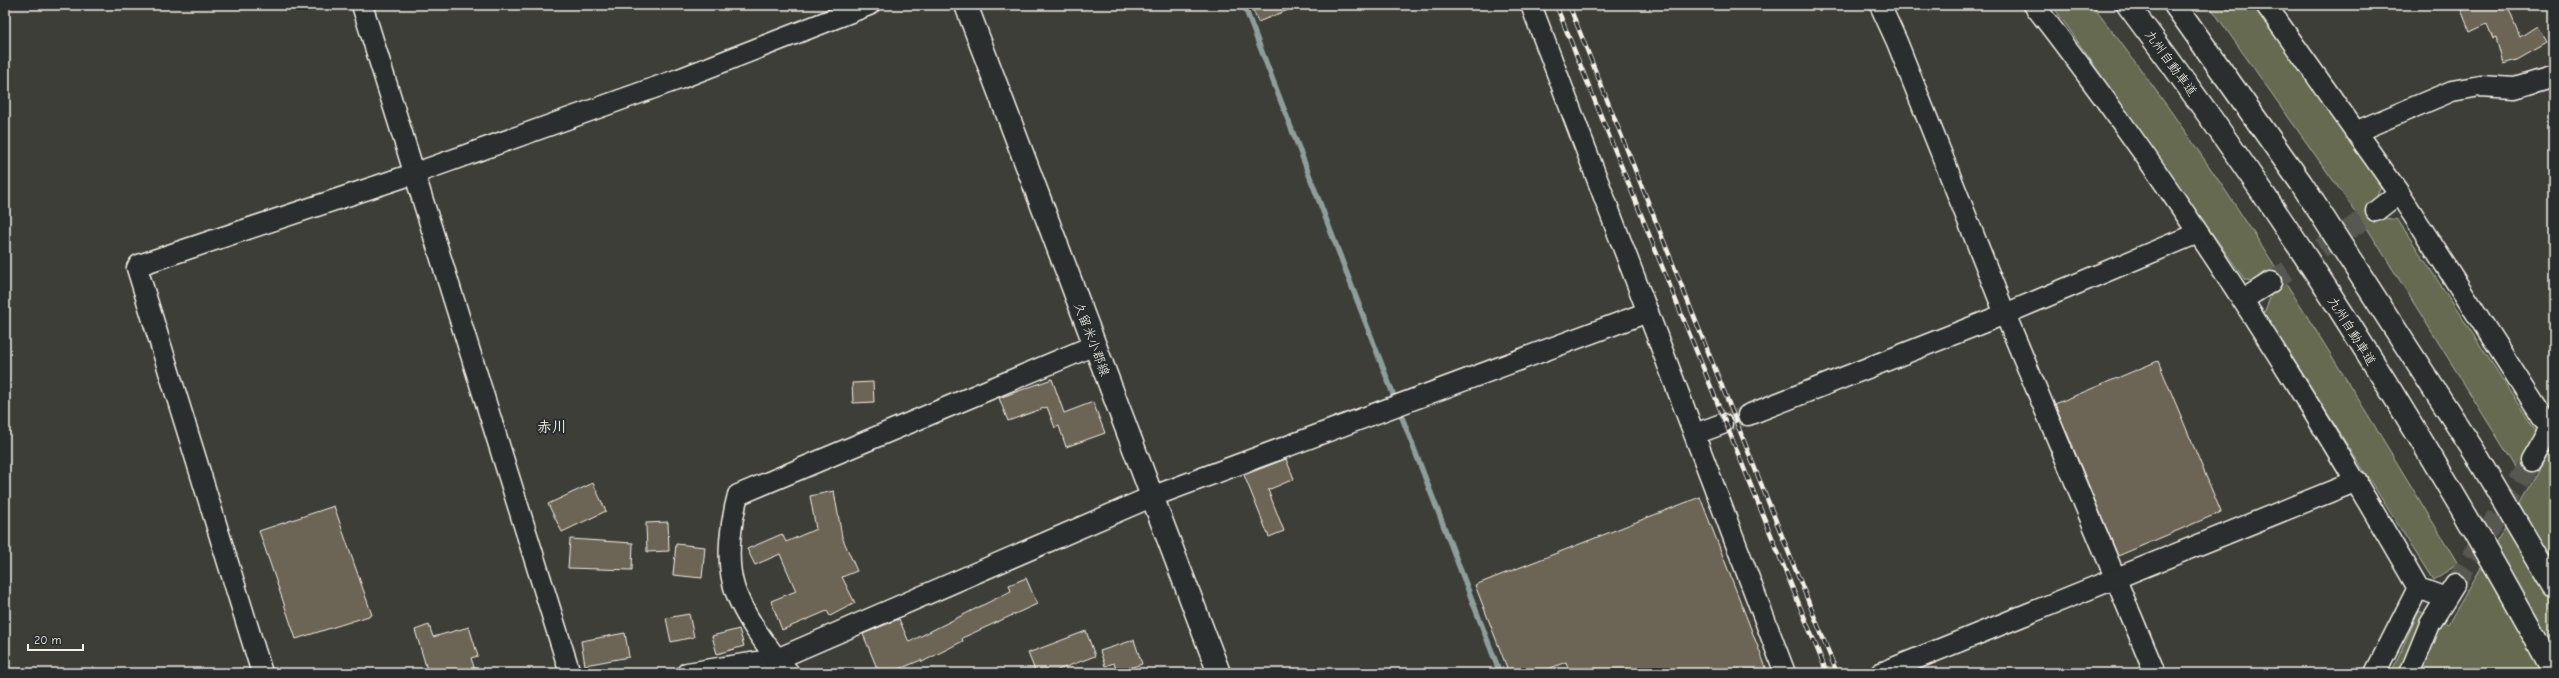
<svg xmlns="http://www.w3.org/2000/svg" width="2559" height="678" font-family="'Comic Neue','Klee One',sans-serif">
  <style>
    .green { fill: #656b51; stroke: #acae9c }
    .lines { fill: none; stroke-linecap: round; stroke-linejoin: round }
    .stream { stroke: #8d9e9d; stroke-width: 5.5 }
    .building { fill: #6c6554; stroke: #f4f1e8 }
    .street-tunnel { stroke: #595953; stroke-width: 20; stroke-dasharray: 20 10; stroke-linecap: butt }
    .street-casing { stroke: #f4f1e8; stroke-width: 23 }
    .primary-casing { stroke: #f4f1e8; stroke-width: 25 }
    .highway-casing { stroke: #f4f1e8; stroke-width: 25 }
    .street { stroke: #2a2d2e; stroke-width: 20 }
    .primary { stroke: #2a2d2e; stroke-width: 22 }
    .highway { stroke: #2a2d2e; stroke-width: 22 }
    .rail-casing { stroke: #f4f1e8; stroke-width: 4.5 }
    .rail { stroke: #2a2d2e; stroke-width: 3; stroke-dasharray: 9; stroke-linecap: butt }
    .labels { text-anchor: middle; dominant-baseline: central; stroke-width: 4; stroke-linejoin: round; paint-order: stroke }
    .street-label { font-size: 13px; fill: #f4f1e8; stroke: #2a2d2e }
    .quarter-label { font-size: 15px; font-weight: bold; fill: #f4f1e8; stroke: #2a2d2e }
  </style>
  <rect width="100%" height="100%" fill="#3e3e39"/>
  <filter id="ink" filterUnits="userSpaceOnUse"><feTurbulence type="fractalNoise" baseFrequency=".025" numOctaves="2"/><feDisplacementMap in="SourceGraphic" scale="8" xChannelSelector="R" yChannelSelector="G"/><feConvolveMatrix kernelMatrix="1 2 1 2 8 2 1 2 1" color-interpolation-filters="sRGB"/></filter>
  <g filter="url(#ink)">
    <!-- green -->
    <g class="green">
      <path d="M 2052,5 L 2092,5 C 2229,181 2343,373 2458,564 L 2433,580 L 2264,313 L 2276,283 L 2245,280 Z"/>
      <path d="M 2209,5 L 2255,5 L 2381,185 L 2370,216 L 2398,220 L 2537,432 L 2517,469 L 2369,231 Z"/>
      <path d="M 2554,444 L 2554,673 L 2391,673 L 2419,611 L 2448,624 Z"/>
    </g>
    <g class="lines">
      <!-- stream -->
      <path class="stream" d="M 1244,5 L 1500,673"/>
    </g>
    <!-- building -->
    <g class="building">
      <path d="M 1251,5 L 1298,5 L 1298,6 L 1258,22 Z"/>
      <path d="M 2459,5 L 2507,5 L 2520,37 L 2537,26 L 2547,43 L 2517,60 L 2503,64 L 2496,38 L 2493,39 L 2487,24 L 2470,32 Z"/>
      <path d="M 2158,361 L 2221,512 L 2118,556 L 2055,404 Z"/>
      <path d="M 1052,379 L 1064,413 L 1093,402 L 1105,433 L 1066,447 L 1059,426 L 1055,428 L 1047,407 L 1008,421 L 999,398 Z"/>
      <path d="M 873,382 L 874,402 L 853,403 L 852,383 Z"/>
      <path d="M 1286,459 L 1294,479 L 1268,490 L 1284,531 L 1269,537 L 1244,475 Z"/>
      <path d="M 593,483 L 606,511 L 562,532 L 548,504 Z"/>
      <path d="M 834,491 L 842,537 L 857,571 L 842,577 L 855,603 L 830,616 L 827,611 L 782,630 L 771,601 L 796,591 L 780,554 L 755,565 L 747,549 L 782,534 L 786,542 L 816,529 L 810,496 Z"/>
      <path d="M 1700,497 L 1768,673 L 1570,673 L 1566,662 L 1538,673 L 1509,673 L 1475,585 Z"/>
      <path d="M 334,506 L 372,615 L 296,639 L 259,531 Z"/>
      <path d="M 668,522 L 669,551 L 647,552 L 646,523 Z"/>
      <path d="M 570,539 L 633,543 L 632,570 L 568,568 Z"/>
      <path d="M 676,544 L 705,547 L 702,578 L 673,575 Z"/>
      <path d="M 1026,578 L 1037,604 L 962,638 L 963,641 L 922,662 L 921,660 L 890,673 L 879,673 L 863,634 L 899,619 L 909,642 L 1011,591 L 1009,585 Z"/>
      <path d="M 689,614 L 694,637 L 671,642 L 666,618 Z"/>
      <path d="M 429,625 L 433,637 L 469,627 L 478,656 L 471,658 L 476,673 L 428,673 L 415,630 Z"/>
      <path d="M 739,629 L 744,646 L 717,654 L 712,636 Z"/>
      <path d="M 1086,631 L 1095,656 L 1050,673 L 1036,673 L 1028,653 Z"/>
      <path d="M 625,633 L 629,657 L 585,665 L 581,641 Z"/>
      <path d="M 1134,640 L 1142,664 L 1117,672 L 1114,663 L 1105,666 L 1100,651 Z"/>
    </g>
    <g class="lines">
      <!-- street-tunnel -->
      <g class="street-tunnel">
        <path d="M 2271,282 L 2376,211"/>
        <path d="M 1722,424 L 1748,415"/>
        <path d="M 2455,584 L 2531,461"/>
      </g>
      <defs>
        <g id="street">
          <path d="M 362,5 L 570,673"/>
          <path d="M 1531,5 L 1785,673"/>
          <path d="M 1880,5 L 1897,42 L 2005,314 L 2155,673"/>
          <path d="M 2034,5 C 2177,189 2302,386 2418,588 L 2446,598"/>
          <path d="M 2266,5 L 2399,193 L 2549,427"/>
          <path d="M 2355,132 L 2452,91 L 2480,86 L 2515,88 L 2554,76"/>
          <path d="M 2376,211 L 2399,193"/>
          <path d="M 2244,299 L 2271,282"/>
          <path d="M 1748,415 L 2005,314 L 2198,233"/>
          <path d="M 1695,434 L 1722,424"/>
          <path d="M 2531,461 L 2554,421"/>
          <path d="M 262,673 L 137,268 L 139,265 L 413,174 L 679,79 L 869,5"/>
          <path d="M 687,673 L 777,659 L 1151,497 L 1648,312"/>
          <path d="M 789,673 C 769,650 740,612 733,583 C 726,556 731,521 738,495 L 1095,345"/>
          <path d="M 1881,673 L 2357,481"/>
          <path d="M 2375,673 L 2418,588"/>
          <path d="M 2410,673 L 2430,624 L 2455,584"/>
        </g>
        <path id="primary" d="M 966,5 L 1219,673"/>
        <g id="highway">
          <path d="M 2128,5 C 2287,215 2428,441 2554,672"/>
          <path d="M 2175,5 L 2301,183 L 2477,456 L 2554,586"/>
        </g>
      </defs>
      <!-- street casing -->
      <use href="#street" class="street-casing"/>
      <!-- primary casing -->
      <use href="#primary" class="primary-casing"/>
      <!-- highway casing -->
      <use href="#highway" class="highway-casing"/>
      <!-- street -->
      <use href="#street" class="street"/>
      <!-- primary -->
      <use href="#primary" class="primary"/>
      <!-- highway -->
      <use href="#highway" class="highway"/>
      <defs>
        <g id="rail">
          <path d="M 1556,5 L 1827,673"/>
          <path d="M 1569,5 L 1837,673"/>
        </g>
      </defs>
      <!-- rail casing -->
      <use href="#rail" class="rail-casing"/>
      <!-- rail -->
      <use href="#rail" class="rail"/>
    </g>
  </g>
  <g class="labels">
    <!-- street labels -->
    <g class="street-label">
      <text transform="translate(2171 63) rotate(54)">九州自動車道</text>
      <text transform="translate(2352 331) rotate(58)">九州自動車道</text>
      <text transform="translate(1092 339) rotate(69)">久留米小郡線</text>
    </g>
    <!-- quarter labels -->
    <g class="quarter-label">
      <text x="552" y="427">赤川</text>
    </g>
  </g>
  <!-- margin -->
  <rect width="2559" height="678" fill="none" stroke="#2a2d2e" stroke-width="20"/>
  <rect x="10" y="10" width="2539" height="658" fill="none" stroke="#f4f1e8" stroke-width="1.5" filter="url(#ink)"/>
  <!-- scale -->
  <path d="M28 644v6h55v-6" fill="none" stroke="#f4f1e8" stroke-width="2"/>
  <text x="34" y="644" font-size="12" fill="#f4f1e8" stroke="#2a2d2e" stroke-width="3" paint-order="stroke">20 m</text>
</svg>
